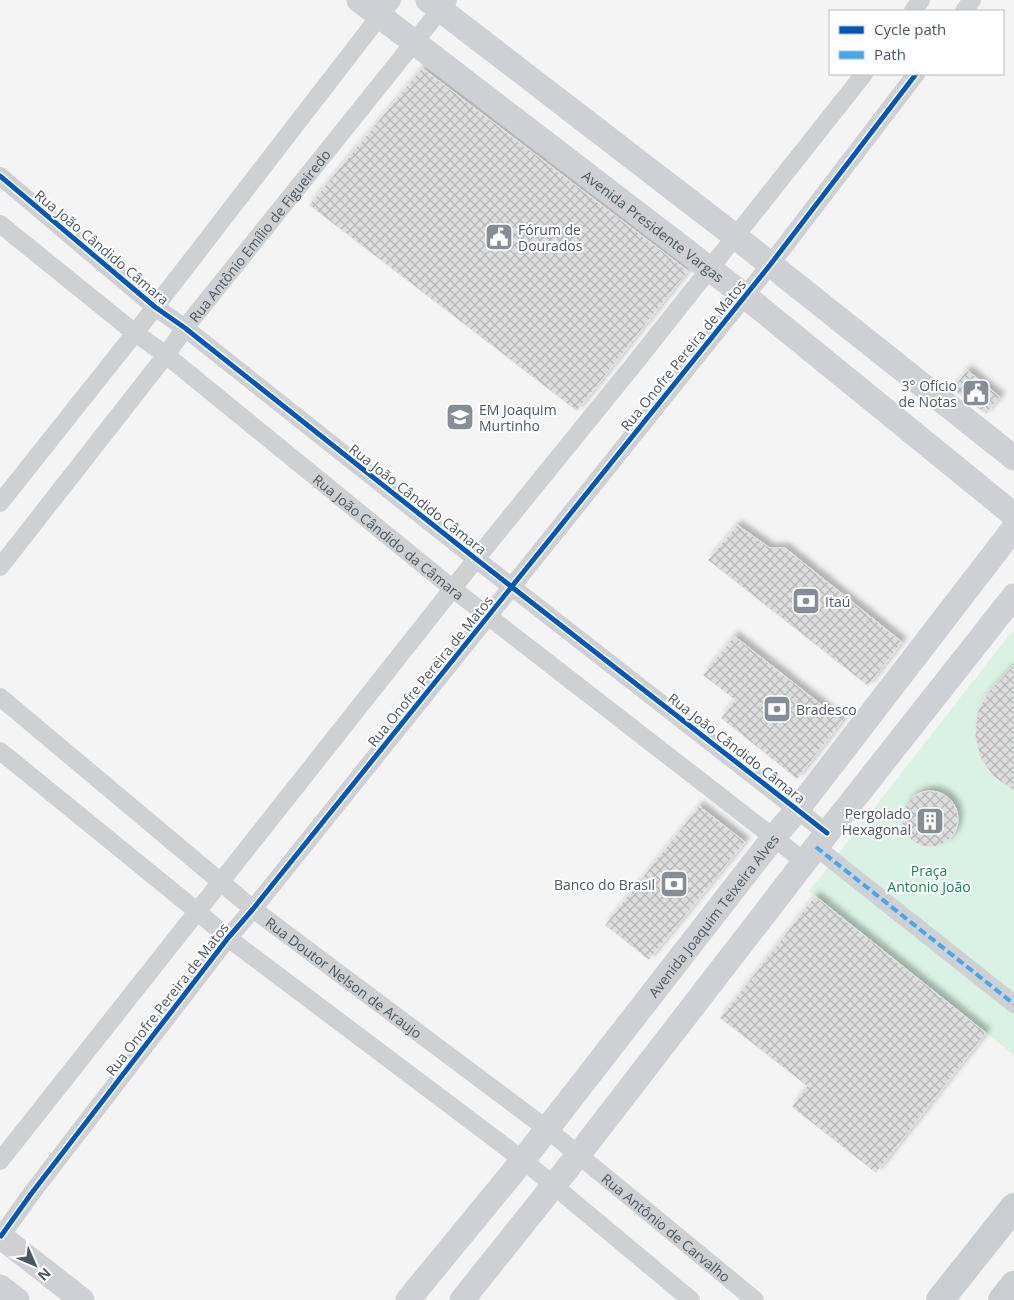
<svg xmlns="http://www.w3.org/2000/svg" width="1014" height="1300" font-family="'Open Sans',sans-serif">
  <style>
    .park { fill: #d9f2e3 }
    .building { fill: url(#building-cross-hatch); stroke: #e5e6e7; filter: url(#shadow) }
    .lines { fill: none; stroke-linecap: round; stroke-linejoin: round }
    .street { stroke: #ced0d2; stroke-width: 18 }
    .secondary { stroke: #ced0d4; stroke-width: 25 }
    .primary { stroke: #caced1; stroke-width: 28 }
    .quiet { stroke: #3fa9f5; stroke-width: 4; stroke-dasharray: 8 4; stroke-linecap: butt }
    .cycleway-casing { stroke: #fff; stroke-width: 8 }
    .cycleway { stroke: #0057b8; stroke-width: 5 }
    .labels { text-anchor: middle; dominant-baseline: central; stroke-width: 4; stroke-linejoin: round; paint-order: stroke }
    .street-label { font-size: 14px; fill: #4a5661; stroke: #fff }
    .poi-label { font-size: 14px; fill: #4a5661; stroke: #fff; text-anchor: start }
    .park-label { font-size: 14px; fill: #17864f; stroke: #fff }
  </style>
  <defs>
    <pattern id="building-cross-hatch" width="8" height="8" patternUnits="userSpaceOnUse" patternTransform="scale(1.25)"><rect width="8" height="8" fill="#ddddde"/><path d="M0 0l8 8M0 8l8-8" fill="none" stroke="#b5b6b7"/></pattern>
    <filter id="shadow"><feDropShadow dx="4.5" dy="-4.5" stdDeviation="2.5" flood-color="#0004"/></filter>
  </defs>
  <rect width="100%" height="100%" fill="#f4f4f4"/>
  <!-- park -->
  <path class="park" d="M 1014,629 L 1014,1055 L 809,891 L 821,876 Z"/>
  <!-- building -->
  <g class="building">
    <path d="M 422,68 L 688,271 L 577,411 L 309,205 Z"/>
    <path d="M 967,370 L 1000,397 L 986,414 L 952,389 Z"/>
    <path d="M 737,525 L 770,548 L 785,548 L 902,642 L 868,686 L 708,560 Z"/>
    <path d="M 734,636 L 842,721 L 797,779 L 721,718 L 735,700 L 703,675 Z"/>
    <path d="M 1014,665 L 1014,791 L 993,776 L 980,757 L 975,736 L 977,713 L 987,693 Z"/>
    <circle cx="930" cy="819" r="28"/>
    <path d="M 699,806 L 745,842 L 649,960 L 605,925 Z"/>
    <path d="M 815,896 L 986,1033 L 876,1173 L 792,1107 L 807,1086 L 720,1018 Z"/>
  </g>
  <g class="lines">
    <!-- street -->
    <g class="street">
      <path d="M 913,11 L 921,0"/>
      <path d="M 964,11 L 972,0"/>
      <path d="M 0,176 L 155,307 L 185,328 L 476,559 L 827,833"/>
      <path id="s1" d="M 0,224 L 135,333 L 166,355 L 453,589 L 805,862"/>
      <path d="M 0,503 L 135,333 L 392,0"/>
      <path id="s2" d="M 0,567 L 166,355 L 185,328 L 448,0"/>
      <path id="s3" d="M 0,697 L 253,909 L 547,1129 L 755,1300"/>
      <path d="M 0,751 L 198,912 L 228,938 L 523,1160 L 691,1300"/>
      <path d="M 816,847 L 1014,1004"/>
      <path d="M 0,1161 L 476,559 L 635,363 L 864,74"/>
      <path d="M 1,1236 L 31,1194 L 228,938 L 253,909 L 770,265 L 916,74"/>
    </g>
    <!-- secondary -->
    <g class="secondary">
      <path id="s4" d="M 359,0 L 745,296 L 1014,515"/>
      <path d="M 428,0 L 736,237 L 1014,458"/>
      <path d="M 0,1236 L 82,1300"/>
      <path d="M 0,1287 L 17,1300"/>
      <path id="s5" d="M 408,1300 L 523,1160 L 774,837 L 797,810 L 1014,528"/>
      <path d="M 462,1300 L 579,1154 L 816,847 L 1014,596"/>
    </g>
    <!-- primary -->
    <g class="primary">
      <path d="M 940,1300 L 1014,1207"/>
      <path d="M 1002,1300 L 1014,1285"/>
    </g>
    <!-- quiet -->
    <path class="quiet" d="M 816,847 L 1014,1004"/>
    <defs>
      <g id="cycleway">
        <path d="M 0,176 L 155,307 L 185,328 L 476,559 L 827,833"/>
        <path d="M 1,1236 L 31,1194 L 228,938 L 253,909 L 770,265 L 916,74"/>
      </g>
    </defs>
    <!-- cycleway casing -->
    <use href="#cycleway" class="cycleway-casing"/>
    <!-- cycleway -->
    <use href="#cycleway" class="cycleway"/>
  </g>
  <!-- icons -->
  <defs>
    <symbol id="civic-square" viewBox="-11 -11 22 22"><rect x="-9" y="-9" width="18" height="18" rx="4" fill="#868d94" stroke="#fff"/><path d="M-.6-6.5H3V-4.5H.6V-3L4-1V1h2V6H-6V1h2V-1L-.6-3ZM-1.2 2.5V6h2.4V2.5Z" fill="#fff"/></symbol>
    <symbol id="school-square" viewBox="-11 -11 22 22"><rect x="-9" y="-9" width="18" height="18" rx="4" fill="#868d94" stroke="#fff"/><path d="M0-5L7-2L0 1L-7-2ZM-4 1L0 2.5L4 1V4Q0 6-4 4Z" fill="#fff"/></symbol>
    <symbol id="bank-square" viewBox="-11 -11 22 22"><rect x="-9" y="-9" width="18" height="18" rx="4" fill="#868d94" stroke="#fff"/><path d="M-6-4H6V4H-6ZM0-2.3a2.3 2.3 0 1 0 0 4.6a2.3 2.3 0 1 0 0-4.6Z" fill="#fff"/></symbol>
    <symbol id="building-square" viewBox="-11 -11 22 22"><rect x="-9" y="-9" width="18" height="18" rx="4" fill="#868d94" stroke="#fff"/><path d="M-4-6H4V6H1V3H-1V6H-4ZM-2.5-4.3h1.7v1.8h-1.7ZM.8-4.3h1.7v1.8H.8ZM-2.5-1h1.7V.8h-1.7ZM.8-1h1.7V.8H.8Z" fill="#fff"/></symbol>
  </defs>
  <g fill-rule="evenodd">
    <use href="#civic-square" x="483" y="221" width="32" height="32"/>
    <use href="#civic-square" x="960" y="377" width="32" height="32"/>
    <use href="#school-square" x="444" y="401" width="32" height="32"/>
    <use href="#bank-square" x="790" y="585" width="32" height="32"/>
    <use href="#bank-square" x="761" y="693" width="32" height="32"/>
    <use href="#building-square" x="914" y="805" width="32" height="32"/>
    <use href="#bank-square" x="658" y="868" width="32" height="32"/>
  </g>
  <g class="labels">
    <!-- street labels -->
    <g class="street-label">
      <text stroke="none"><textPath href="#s4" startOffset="371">Avenida Presidente Vargas</textPath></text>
      <text stroke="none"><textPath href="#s2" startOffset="421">Rua Antônio Emílio de Figueiredo</textPath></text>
      <text transform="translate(102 247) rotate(40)">Rua João Cândido Câmara</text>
      <text transform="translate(683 355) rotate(-51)">Rua Onofre Pereira de Matos</text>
      <text transform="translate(418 499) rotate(38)">Rua João Cândido Câmara</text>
      <text stroke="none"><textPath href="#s1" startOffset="499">Rua João Cândido da Câmara</textPath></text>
      <text transform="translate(430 671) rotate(-51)">Rua Onofre Pereira de Matos</text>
      <text transform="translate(737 748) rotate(38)">Rua João Cândido Câmara</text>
      <text stroke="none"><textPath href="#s5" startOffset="491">Avenida Joaquim Teixeira Alves</textPath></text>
      <text stroke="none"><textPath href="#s3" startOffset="444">Rua Doutor Nelson de Araujo</textPath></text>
      <text transform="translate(167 999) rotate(-52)">Rua Onofre Pereira de Matos</text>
      <text stroke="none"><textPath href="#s3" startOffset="852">Rua Antônio de Carvalho</textPath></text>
    </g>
    <!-- poi labels -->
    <g class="poi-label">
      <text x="518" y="229">Fórum de<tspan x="518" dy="16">Dourados</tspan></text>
      <text x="957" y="385" text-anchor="end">3° Ofício<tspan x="957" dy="16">de Notas</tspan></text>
      <text x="479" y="409">EM Joaquim<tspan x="479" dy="16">Murtinho</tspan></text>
      <text x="825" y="601">Itaú</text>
      <text x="796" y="709">Bradesco</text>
      <text x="911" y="813" text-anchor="end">Pergolado<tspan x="911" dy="16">Hexagonal</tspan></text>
      <text x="655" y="884" text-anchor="end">Banco do Brasil</text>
    </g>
    <!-- park labels -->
    <g class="park-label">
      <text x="929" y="870">Praça<tspan x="929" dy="16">Antonio João</tspan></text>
    </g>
  </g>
  <!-- legend -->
  <rect x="829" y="10" width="175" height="65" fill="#ffffff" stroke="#b7bbc0"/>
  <rect x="839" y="26" width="25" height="8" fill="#0057b8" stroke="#b7bbc0"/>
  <text x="874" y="35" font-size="15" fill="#4a5661">Cycle path</text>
  <rect x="839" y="51" width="25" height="8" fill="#3fa9f5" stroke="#b7bbc0"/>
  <text x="874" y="60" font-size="15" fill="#4a5661">Path</text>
  <!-- north arrow -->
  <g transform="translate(35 1265) rotate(135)" stroke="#ffffff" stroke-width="4" paint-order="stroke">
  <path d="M0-4L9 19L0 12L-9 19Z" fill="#4a5661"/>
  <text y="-8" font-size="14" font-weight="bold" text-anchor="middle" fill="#4a5661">N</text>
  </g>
</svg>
